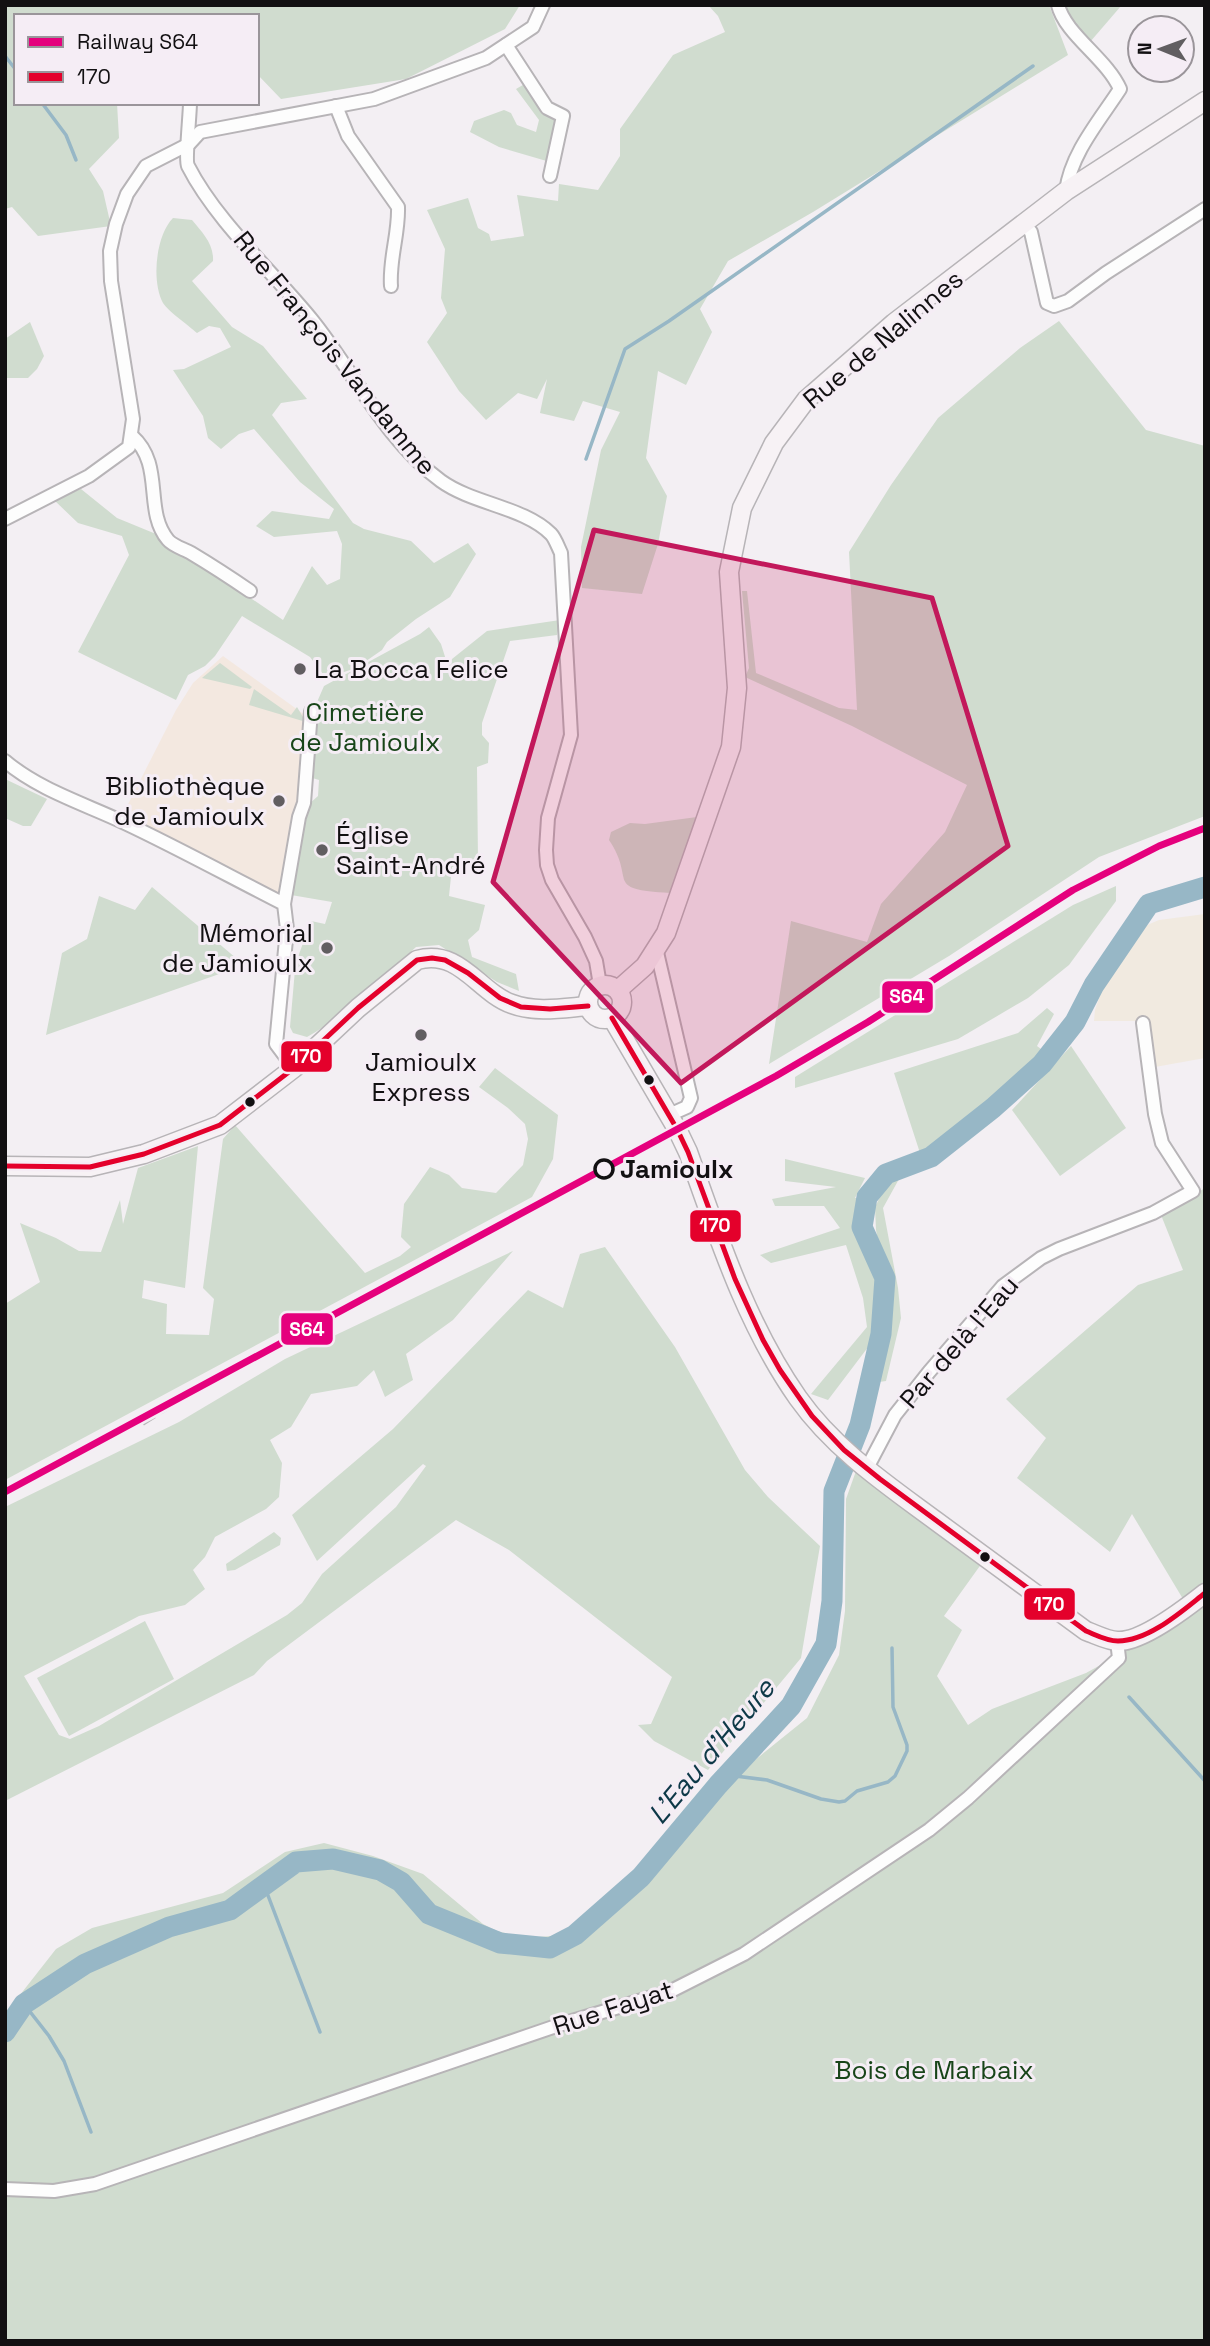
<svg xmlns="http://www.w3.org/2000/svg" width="1210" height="2346" font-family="'Space Grotesk',sans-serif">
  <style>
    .industrial { fill: #f1eae0 }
    .education { fill: #f3e8e0 }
    .green { fill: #d0dccf }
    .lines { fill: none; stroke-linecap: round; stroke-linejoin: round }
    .stream { stroke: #97b7c6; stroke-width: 3.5 }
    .river { stroke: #97b7c6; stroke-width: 21 }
    .street-casing { stroke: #b7b4b7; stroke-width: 16 }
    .secondary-casing { stroke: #b7b4b7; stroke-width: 21 }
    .street { stroke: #fdfdfd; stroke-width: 12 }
    .secondary { stroke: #f7f2f5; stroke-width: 18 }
    .rail { stroke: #b9b8b9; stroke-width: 3.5; stroke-dasharray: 14 7; stroke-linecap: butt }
    .bus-1-casing { stroke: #f5edf5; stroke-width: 10 }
    .bus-1 { stroke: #e4002b; stroke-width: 5 }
    .rail-1-casing { stroke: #f5edf5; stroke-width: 12 }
    .rail-1 { stroke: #e5007d; stroke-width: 7 }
    .marked { fill: #c2185b; fill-opacity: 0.2; stroke: #c2185b; stroke-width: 5; stroke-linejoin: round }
    .poi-dot { fill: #615e61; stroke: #f5edf5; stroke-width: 2.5 }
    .bus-dot { fill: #121012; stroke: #f5edf5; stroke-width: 2.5 }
    .stop-dot { fill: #f5edf5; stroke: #121012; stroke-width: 3.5 }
    .labels { text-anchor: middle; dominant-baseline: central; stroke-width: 6; stroke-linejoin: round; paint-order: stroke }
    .street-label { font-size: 26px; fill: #121012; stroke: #f5edf5 }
    .poi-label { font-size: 26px; fill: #121012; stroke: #f5edf5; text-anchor: start }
    .park-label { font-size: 26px; fill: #184519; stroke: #f5edf5 }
    .stop-label { font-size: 26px; font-weight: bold; fill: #121012; stroke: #f5edf5; text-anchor: start }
    .water-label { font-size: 28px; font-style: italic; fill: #0d3847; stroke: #f5edf5 }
    .line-badge { stroke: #f5edf5; stroke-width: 2.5 }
    .badge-label { font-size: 19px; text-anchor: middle; font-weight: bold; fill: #fff }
  </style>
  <rect width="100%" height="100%" fill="#f3eff3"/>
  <!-- industrial -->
  <path class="industrial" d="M 1205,914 L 1205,1058 L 1155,1067 L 1148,1021 L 1094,1021 L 1095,1010 L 1106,978 L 1125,946 L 1140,928 L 1159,920 Z"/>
  <!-- education -->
  <path class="education" d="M 223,656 L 305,715 L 300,778 L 280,897 L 121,818 L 176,710 L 193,683 Z"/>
  <!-- green -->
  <g class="green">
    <path d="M 5,5 L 520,5 L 505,29 L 406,79 L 281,99 L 257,74 L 257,16 L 16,16 L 16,103 L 117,103 L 119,138 L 89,169 L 103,191 L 111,226 L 38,236 L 12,207 L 5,209 Z"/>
    <path d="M 708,5 L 1049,5 L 1068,55 L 813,212 L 728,261 L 700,309 L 712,332 L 686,385 L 658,371 L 646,458 L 667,496 L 658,544 L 642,594 L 582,588 L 581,547 L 601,450 L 620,412 L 583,401 L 574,421 L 540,413 L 547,379 L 537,399 L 518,393 L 486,420 L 459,391 L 427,342 L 447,313 L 441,298 L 445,249 L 427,210 L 468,198 L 478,228 L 489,234 L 491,241 L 524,236 L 517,195 L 558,201 L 559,184 L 598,190 L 620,156 L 620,129 L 673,55 L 725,32 L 718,16 Z"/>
    <path d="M 1064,5 L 1120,5 L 1121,6 L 1090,42 L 1072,23 Z"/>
    <path d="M 528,82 L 559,125 L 550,162 L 499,147 L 470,132 L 474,121 L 504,110 L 511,113 L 517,125 L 536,132 L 539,120 L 516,89 Z"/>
    <path d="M 173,218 L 192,220 C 202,232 214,244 213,261 L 192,281 L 232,327 L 263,346 L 307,399 L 281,403 L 272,415 L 353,523 L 364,529 L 411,541 L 434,563 L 468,543 L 476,554 L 450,597 L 416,619 L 387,642 L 382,650 L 356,668 L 326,678 L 310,657 L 242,616 L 215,656 L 205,666 L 188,675 L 176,700 L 78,652 L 129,555 L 122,536 L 78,523 L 54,500 L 81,489 L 117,518 L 156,534 L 283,620 L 312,566 L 327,585 L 340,579 L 342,544 L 337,531 L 274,537 L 256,526 L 272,511 L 329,519 L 334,509 L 300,482 L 254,429 L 239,434 L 221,449 L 208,438 L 203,416 L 173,370 L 184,369 L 231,347 L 220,328 L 209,326 L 197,333 C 188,325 168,311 163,303 C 151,281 156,235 173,218 Z"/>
    <path d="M 1059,321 L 1146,430 L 1205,446 L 1205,816 L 1099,857 L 949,956 L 769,1064 L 791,921 L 867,942 L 881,904 L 945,832 L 967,785 L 852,726 L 745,677 L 749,668 L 742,591 L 747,591 L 756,673 L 839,708 L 857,710 L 849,552 L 891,485 L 938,418 L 1020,348 Z"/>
    <path d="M 30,322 L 44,356 L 37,369 L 28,378 L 5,378 L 5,339 Z"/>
    <path d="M 560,620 L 557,635 L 510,641 L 482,723 L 482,735 L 489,743 L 488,763 L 477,767 L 478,862 L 452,867 L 449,896 L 485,905 L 479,930 L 468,940 L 472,957 L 516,974 L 519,991 L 497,982 L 439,945 L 416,947 C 382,978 348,1014 307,1037 L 293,1033 L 290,1027 L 296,958 L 298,957 L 311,921 L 325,924 L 332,902 L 291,895 L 302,815 L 309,804 L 318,796 L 319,780 L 309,777 L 314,709 L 324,686 L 420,634 L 429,627 L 441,644 L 447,663 L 487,631 Z"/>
    <path d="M 220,663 L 252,687 L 250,689 L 202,678 Z"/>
    <path d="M 254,689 L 291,715 L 297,707 L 306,722 L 249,705 Z"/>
    <path d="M 5,779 L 47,799 L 31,826 L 23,826 L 5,818 Z"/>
    <path d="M 697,817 L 670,893 C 602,889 637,881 609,840 L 611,832 L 630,823 L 645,824 Z"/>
    <path d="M 1116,886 L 1116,901 L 1069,965 L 1028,998 L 958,1039 L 795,1088 L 795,1077 L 1073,905 Z"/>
    <path d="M 152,887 L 243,964 L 242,966 L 46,1035 L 62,953 L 87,939 L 99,896 L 135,910 Z"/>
    <path d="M 1047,1008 L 1054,1014 L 1037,1046 L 1045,1052 L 962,1127 L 920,1153 L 894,1073 L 1018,1033 Z"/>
    <path d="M 1071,1046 L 1126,1128 L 1060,1176 L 1012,1110 Z"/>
    <path d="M 495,1068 L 558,1115 L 553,1159 L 532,1197 L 5,1480 L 5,1304 L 40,1282 L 20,1223 L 56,1238 L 79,1251 L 101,1252 L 120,1200 L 123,1224 L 138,1168 L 198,1146 L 185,1288 L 144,1280 L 142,1298 L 167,1304 L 166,1334 L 209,1335 L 214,1299 L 203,1288 L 223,1139 L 235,1125 L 365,1273 L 400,1256 L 411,1247 L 401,1237 L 404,1204 L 430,1167 L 449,1175 L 462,1188 L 496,1193 L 523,1165 L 528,1139 L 525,1124 L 508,1108 L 479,1087 Z"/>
    <path d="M 785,1159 L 865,1178 L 855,1198 L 871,1197 L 867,1247 L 879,1283 L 878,1334 L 828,1400 L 811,1394 L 867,1327 L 863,1298 L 846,1245 L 771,1263 L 760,1255 L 840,1228 L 824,1206 L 775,1206 L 772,1199 L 836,1187 L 785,1181 Z"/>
    <path d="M 891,1175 L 899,1179 L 883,1208 L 898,1288 L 901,1318 L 886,1381 L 879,1382 L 891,1311 L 876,1230 L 875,1207 Z"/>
    <path d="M 1205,1188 L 1205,1589 L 1186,1604 L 1132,1514 L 1110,1552 L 1017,1478 L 1046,1438 L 1006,1399 L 1138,1285 L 1183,1270 L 1161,1215 Z"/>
    <path d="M 605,1247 L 675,1347 L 745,1470 L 768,1497 L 820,1546 L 801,1658 L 708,1770 L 654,1741 L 638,1725 L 651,1724 L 672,1677 L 509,1550 L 456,1520 L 267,1661 L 254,1675 L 5,1801 L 5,1507 L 179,1422 L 285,1359 L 513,1251 L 453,1320 L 406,1354 L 413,1380 L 385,1397 L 374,1370 L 357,1386 L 311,1394 L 291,1427 L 270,1440 L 282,1463 L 279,1497 L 266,1509 L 215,1537 L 205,1557 L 193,1570 L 205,1589 L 185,1605 L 139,1616 L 24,1676 L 59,1735 L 70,1739 L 99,1726 L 287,1615 L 302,1603 L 322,1574 L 396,1507 L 426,1466 L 423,1464 L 317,1561 L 292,1515 L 393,1429 L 528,1290 L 563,1308 L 580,1254 Z"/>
    <path d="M 856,1471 L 982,1563 L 944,1616 L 962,1630 L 937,1676 L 968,1725 L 992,1709 L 1086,1673 L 1167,1628 L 1205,1605 L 1205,2341 L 5,2341 L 5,2014 L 56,1949 L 92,1928 L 223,1893 L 285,1852 L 324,1843 L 373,1856 L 423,1874 L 483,1924 L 497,1931 L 524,1938 L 551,1936 L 601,1924 L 673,1852 L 752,1732 L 750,1764 L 807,1718 L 839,1655 L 845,1611 L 846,1499 Z"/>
    <path d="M 274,1532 L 281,1538 L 280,1545 L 235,1570 L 227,1571 L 226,1564 Z"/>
    <path d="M 145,1621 L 174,1679 L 69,1736 L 37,1678 Z"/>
  </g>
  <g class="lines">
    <!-- stream -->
    <g class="stream">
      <path d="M 5,56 L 16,70"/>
      <path d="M 42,103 L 66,135 L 76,160"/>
      <path d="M 586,459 L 625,349 L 669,321 L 1033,66"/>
      <path d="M 1129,1697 L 1205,1781"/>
      <path d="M 727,1775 L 767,1780 L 821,1799 L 839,1802 L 845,1801 L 857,1791 L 888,1782 L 895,1776 L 907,1751 L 907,1745 L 893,1707 L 892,1648"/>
      <path d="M 264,1885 L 320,2032"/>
      <path d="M 24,2004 L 49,2036 L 64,2061 L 91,2132"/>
    </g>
    <!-- river -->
    <path class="river" d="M 5,2032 L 24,2004 L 85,1964 L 169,1927 L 230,1910 L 296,1862 L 333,1859 L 380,1870 L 401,1882 L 429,1914 L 500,1943 L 550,1948 L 575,1935 L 641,1877 L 718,1785 L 791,1706 L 826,1644 L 832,1601 L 834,1491 L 860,1425 L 881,1334 L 885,1278 L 862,1227 L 867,1197 L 886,1174 L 931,1157 L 993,1108 L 1042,1064 L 1075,1022 L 1094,985 L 1149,904 L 1205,887"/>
    <defs>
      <g id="street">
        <path d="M 1058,5 C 1065,34 1107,59 1120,89 C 1100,120 1071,153 1066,191"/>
        <path d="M 506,45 L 547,108 L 563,116 L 550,176"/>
        <path d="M 190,103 C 190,114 185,160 188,166 C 216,221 273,272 312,320 C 354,372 385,440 441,481 C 473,504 524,507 551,534 C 555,538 558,547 561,553 L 571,735 L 548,818 L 546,850 L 547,865 L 552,880 L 585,937 L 596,961 L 600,985"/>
        <path d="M 336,106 L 348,136 L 398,207 C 399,234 389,259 391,286"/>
        <path d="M 1024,224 L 1031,232 L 1047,303 L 1054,306 L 1068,301 L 1106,273 L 1205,209"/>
        <path d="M 132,436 C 165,465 143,510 168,540 C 173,546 184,549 191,553 C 211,565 231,578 250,591"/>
        <path d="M 5,519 L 89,476 L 129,447 L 133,419 L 111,281 L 110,251 L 116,224 L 127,194 L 146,166 L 189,144 L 200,132 L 374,99 L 486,58 L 533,27 L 543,5"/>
        <path d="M 5,761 C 39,790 85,804 125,823 C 178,848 231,877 284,904 L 287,929 L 276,1044 L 294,1068"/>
        <path d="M 284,904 L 299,817 L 304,803 L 311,711"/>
        <path d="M 656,948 L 691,1098 L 687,1107 L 669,1115"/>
        <path d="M 866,1470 L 895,1415 L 929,1372 L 1003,1286 L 1041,1258 L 1059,1249 L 1153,1213 L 1193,1191 L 1162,1143 L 1155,1114 L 1143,1023"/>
        <path d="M 5,2189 L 54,2191 L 95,2184 L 562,2024 L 669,1992 L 744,1954 L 929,1830 L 968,1798 L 1119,1658 L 1117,1641"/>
      </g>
      <g id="secondary">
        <circle cx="605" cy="1002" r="17"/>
        <path d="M 618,990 L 645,966 L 666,933 L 731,747 L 737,688 L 729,572 L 742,508 L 774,443 L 806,400 L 894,323 L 1066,191 L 1205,101"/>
        <path d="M 612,1018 L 677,1129 L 688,1152 C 718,1236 746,1324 798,1398 C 834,1449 886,1484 936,1521 C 986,1558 1036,1594 1086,1631 C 1095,1634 1108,1641 1118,1641 C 1142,1642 1186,1608 1205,1593"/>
        <path d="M 5,1166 L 90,1167 L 144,1154 L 220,1125 L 294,1068 L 358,1008 L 417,960 C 460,948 478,992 512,1004 C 536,1013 563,1008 588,1006"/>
      </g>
    </defs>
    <!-- street casing -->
    <use href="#street" class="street-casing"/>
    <!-- secondary casing -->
    <use href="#secondary" class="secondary-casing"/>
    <!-- street -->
    <use href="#street" class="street"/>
    <!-- secondary -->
    <use href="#secondary" class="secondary"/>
    <!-- rail -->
    <path class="rail" d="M 143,1424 L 213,1380"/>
    <defs>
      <g id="bus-1">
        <path d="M 612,1018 L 677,1129 L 688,1152 L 735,1279 L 763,1340 L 780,1370 L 812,1416 L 844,1450 L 880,1479 L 1086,1631 C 1096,1635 1107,1641 1118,1641 C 1149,1641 1182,1611 1205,1593"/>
        <path d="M 5,1166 L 90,1167 L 144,1154 L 220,1125 L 294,1068 L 358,1008 L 417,960 L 432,958 L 445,960 L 468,973 L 500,998 L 521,1007 L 550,1009 L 588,1006"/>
      </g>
    </defs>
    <!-- bus-1 casing -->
    <use href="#bus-1" class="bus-1-casing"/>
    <!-- bus-1 -->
    <use href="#bus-1" class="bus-1"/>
    <defs>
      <path id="rail-1" d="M 5,1492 L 776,1076 L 868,1022 L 1073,890 L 1159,846 L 1205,828"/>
    </defs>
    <!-- rail-1 casing -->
    <use href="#rail-1" class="rail-1-casing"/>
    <!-- rail-1 -->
    <use href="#rail-1" class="rail-1"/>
  </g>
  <!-- marked area -->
  <path class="marked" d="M 594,530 L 932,598 L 1008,846 L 681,1083 L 493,882 Z"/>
  <!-- markers -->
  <g class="poi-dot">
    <circle cx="300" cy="669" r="7"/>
    <circle cx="279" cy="801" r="7"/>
    <circle cx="322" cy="850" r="7"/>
    <circle cx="327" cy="948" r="7"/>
    <circle cx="421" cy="1035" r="7"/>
  </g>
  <g class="bus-dot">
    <circle cx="649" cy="1080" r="6"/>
    <circle cx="250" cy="1102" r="6"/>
    <circle cx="985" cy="1557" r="6"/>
  </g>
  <circle class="stop-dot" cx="604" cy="1169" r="9"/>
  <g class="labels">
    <!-- street labels -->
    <g class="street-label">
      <text transform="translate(883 339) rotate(-40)">Rue de Nalinnes</text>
      <text transform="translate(335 353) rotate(51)">Rue François Vandamme</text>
      <text transform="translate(959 1342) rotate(-49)">Par delà l'Eau</text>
      <text transform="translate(613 2008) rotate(-18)">Rue Fayat</text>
    </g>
    <!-- poi labels -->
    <g class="poi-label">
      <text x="314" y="669">La Bocca Felice</text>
      <text x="265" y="786" text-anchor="end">Bibliothèque<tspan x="265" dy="30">de Jamioulx</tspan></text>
      <text x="336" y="835">Église<tspan x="336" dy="30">Saint-André</tspan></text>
      <text x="313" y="933" text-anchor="end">Mémorial<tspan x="313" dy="30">de Jamioulx</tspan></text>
      <text x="421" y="1062" text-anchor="middle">Jamioulx<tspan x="421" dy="30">Express</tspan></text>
    </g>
    <!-- park labels -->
    <g class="park-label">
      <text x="365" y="712">Cimetière<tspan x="365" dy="30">de Jamioulx</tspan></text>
      <text x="934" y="2070">Bois de Marbaix</text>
    </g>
    <!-- stop labels -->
    <g class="stop-label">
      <text x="620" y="1169">Jamioulx</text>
    </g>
    <!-- water labels -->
    <g class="water-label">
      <text transform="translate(711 1751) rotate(-50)">L'Eau d'Heure</text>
    </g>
  </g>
  <g class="line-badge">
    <rect x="881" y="980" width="53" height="34" rx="7" fill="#e5007d"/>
    <rect x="280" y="1040" width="53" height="33" rx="7" fill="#e4002b"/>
    <rect x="689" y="1209" width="53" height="34" rx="7" fill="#e4002b"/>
    <rect x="280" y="1312" width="54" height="34" rx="7" fill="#e5007d"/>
    <rect x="1023" y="1587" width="53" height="34" rx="7" fill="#e4002b"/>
  </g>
  <g class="badge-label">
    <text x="907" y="1003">S64</text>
    <text x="306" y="1063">170</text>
    <text x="715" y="1232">170</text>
    <text x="307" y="1336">S64</text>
    <text x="1049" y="1611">170</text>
  </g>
  <!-- border -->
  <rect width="1210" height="2346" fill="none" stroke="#121012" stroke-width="14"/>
  <!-- legend -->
  <rect x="14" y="14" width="245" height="91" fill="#f5edf5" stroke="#9a959a" stroke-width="2"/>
  <rect x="28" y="37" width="35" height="10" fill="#e5007d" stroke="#9a959a" stroke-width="2"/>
  <text x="77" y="49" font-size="21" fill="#121012">Railway S64</text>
  <rect x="28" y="72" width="35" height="10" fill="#e4002b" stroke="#9a959a" stroke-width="2"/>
  <text x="77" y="84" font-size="21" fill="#121012">170</text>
  <!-- north arrow -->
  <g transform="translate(1161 49) rotate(271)"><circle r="33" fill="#f5edf5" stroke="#9a959a" stroke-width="2"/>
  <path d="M0-5L12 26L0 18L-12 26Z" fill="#615e61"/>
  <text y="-10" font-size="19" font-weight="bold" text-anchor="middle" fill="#121012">N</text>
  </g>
</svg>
